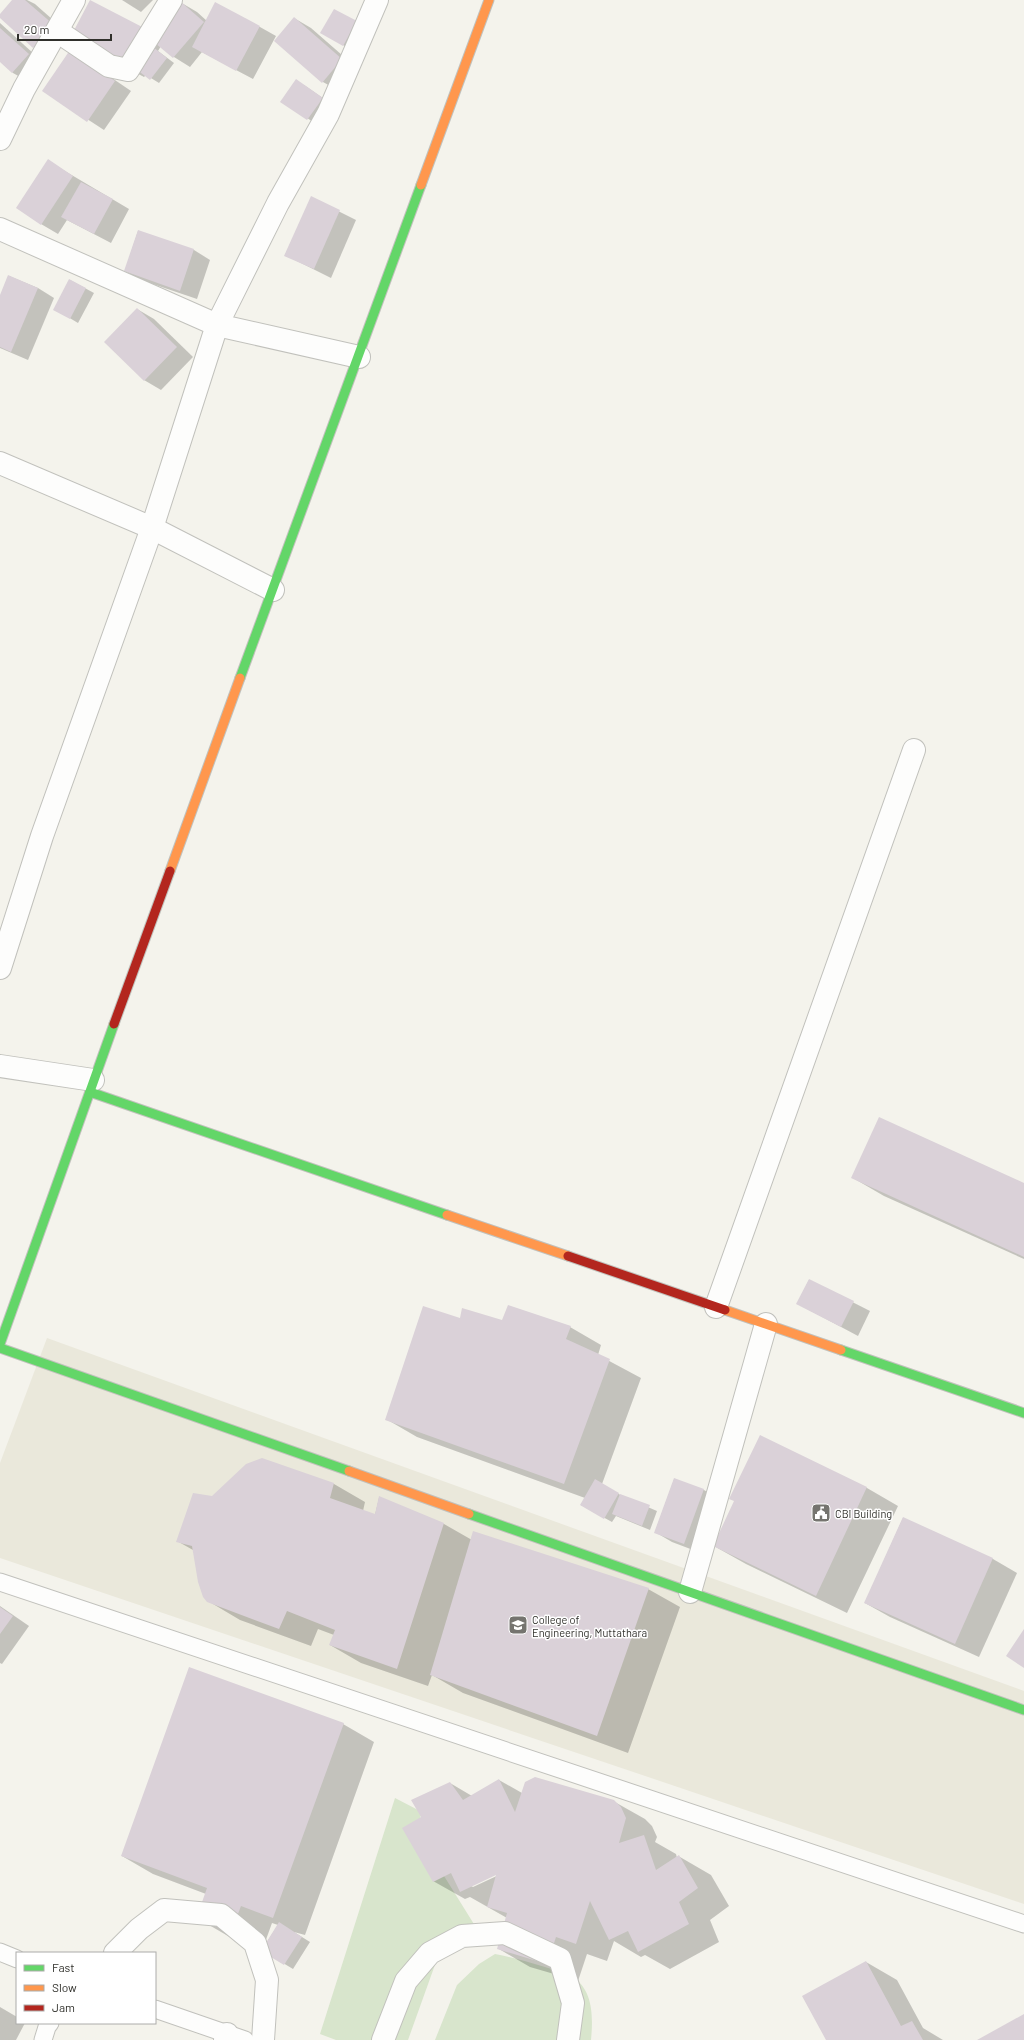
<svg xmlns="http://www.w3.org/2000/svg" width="1024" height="2040" font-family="Barlow,sans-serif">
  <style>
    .built { fill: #eae8db }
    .green { fill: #d8e5cc }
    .shadow { fill: #0003; fill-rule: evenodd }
    .building { fill: #dad1d8 }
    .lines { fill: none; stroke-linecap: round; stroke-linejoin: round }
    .lane-casing { stroke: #c1c1bc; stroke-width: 19 }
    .street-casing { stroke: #c1c1bc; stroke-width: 24 }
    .fast-casing { stroke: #c1c1bc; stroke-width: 11 }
    .slow-casing { stroke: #c1c1bc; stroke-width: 11 }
    .jam-casing { stroke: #c1c1bc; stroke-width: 11 }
    .lane { stroke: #fdfdfc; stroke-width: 17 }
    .street { stroke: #fdfdfc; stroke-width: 22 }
    .fast { stroke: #63d668; stroke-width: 9 }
    .slow { stroke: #ff974d; stroke-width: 9 }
    .jam { stroke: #b3261e; stroke-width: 9 }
    .labels { text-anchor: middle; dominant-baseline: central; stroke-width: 3; stroke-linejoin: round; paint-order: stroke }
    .poi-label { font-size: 11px; fill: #30302b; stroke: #fff; text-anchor: start }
  </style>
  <rect width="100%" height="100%" fill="#f4f3ec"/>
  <!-- built -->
  <path class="built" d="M 47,1338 L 1024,1691 L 1024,1904 L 0,1558 L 0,1463 Z"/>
  <!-- green -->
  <g class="green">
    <path d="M 395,1798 L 422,1812 L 416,1831 L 477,1929 L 436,1962 L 408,2040 L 336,2040 L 320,2034 Z"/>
    <path d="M 495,1954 C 512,1957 528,1962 545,1967 C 553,1970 564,1972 571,1976 C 594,1989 593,2018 591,2040 L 435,2040 L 457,1985 L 479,1964 Z"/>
  </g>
  <!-- shadow -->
  <g class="shadow">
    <path d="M 14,0 L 27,0 L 35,4 L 70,35 L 50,57 L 34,47 L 0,17 Z"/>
    <path d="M 122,0 L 153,0 L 141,12 Z"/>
    <path d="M 180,2 L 197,12 L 207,21 L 260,27 L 276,36 L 253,79 L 202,52 L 190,67 L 174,57 L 161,46 L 158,51 L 174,63 L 159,83 L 146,75 L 144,77 L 87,47 L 153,34 Z"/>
    <path d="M 294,18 L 311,28 L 358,69 L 339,91 L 323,82 Z"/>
    <path d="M 0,23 L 45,64 L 29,82 L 13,73 L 0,61 Z"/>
    <path d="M 364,27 L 351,50 L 322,32 Z"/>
    <path d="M 87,61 L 131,91 L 104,130 L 44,91 Z"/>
    <path d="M 304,85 L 330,103 L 316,124 L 282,101 Z"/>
    <path d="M 48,161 L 129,209 L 111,243 L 67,220 L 58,234 L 41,224 Z"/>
    <path d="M 312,198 L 356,220 L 331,278 L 285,255 Z"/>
    <path d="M 138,231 L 194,250 L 210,260 L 197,299 L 141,280 L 125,271 Z"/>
    <path d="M 9,276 L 38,288 L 54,298 L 28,360 L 0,348 L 0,298 Z"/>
    <path d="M 70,280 L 94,293 L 78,323 L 63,314 Z"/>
    <path d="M 137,309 L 154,319 L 193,357 L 161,390 L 144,380 Z"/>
    <path d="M 853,1178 L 1024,1184 L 1024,1259 L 884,1196 Z"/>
    <path d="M 809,1280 L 870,1311 L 858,1336 L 798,1304 Z"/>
    <path d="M 461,1319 L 570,1327 L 601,1345 L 598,1355 L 641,1378 L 602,1484 L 622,1496 L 657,1511 L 650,1530 L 616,1516 L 612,1522 L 581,1505 L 585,1498 L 417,1437 L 386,1419 Z"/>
    <path d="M 760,1437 L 867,1488 L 898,1506 L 847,1613 L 746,1564 L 714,1546 L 735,1501 Z"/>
    <path d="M 262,1459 L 334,1484 L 365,1502 L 363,1511 L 375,1515 L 379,1498 L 444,1524 L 472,1540 L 648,1589 L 680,1607 L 628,1753 L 463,1693 L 432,1675 L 428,1686 L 361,1663 L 330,1645 L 334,1635 L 318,1629 L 311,1646 L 240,1620 L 208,1601 L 193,1550 L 177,1541 L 212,1497 Z"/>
    <path d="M 674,1480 L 704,1490 L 720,1500 L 701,1553 L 672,1542 L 655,1532 Z"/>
    <path d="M 903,1518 L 993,1559 L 1017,1573 L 979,1657 L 890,1617 L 865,1603 Z"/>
    <path d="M 0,1606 L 29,1626 L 2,1664 L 0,1663 Z"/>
    <path d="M 343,1724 L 374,1742 L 305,1935 L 294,1932 L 310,1942 L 293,1969 L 263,1951 L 263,1949 L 228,1936 L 197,1918 L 206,1894 L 153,1874 L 122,1856 ZM 272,1923 L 278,1925 L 263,1948 Z"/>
    <path d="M 499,1780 L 522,1793 L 613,1801 L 645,1819 L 652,1826 L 657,1837 L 655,1842 L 676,1854 L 677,1858 L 680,1857 L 711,1875 L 729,1906 L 710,1920 L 719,1942 L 670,1969 L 645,1955 L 641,1957 L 614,1941 L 607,1961 L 587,1954 L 578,1981 L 530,1967 L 499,1949 L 507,1918 L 470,1897 L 465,1899 L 433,1881 L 422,1817 L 450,1783 L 472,1796 ZM 500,1872 L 501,1874 L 473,1887 L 471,1886 Z"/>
    <path d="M 866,1962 L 897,1980 L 923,2028 L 943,2040 L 827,2040 Z"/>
    <path d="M 0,2007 L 17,2017 L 17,2023 L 25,2023 L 16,2040 L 0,2040 Z"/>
  </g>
  <!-- building -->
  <g class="building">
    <path d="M 12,0 L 25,0 L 54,25 L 33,48 L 0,18 L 0,14 Z"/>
    <path d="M 90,0 L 148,30 L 127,68 L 70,38 Z"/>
    <path d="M 180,1 L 204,22 L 173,58 L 149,38 Z"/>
    <path d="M 215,2 L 260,26 L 236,71 L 192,47 Z"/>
    <path d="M 334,9 L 357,21 L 343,46 L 320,33 Z"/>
    <path d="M 294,17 L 342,59 L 322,83 L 274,41 Z"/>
    <path d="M 0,28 L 29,54 L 12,73 L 0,62 Z"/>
    <path d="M 148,43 L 167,58 L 150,80 L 131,65 Z"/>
    <path d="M 70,50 L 115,81 L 87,122 L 42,91 Z"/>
    <path d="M 296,79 L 323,98 L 307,120 L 280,102 Z"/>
    <path d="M 48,159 L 73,176 L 41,225 L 16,208 Z"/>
    <path d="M 81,182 L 113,199 L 94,234 L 61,217 Z"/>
    <path d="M 311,196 L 340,210 L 314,269 L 284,256 Z"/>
    <path d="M 138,230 L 194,249 L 180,291 L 124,271 Z"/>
    <path d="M 8,275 L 38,288 L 11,352 L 0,347 L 0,295 Z"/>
    <path d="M 69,279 L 86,288 L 70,319 L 53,310 Z"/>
    <path d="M 137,308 L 177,347 L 144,381 L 104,342 Z"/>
    <path d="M 879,1117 L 1024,1183 L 1024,1257 L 851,1178 Z"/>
    <path d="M 809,1279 L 854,1301 L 841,1327 L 796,1304 Z"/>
    <path d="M 508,1305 L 571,1326 L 566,1339 L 610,1359 L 564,1484 L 385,1420 L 423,1306 L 460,1318 L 462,1308 L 502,1320 Z"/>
    <path d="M 760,1435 L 867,1487 L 816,1596 L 713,1546 L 734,1501 L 729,1499 Z"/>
    <path d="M 262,1458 L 334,1483 L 330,1498 L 375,1514 L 379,1496 L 444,1523 L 397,1669 L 329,1645 L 335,1630 L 287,1611 L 279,1629 L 207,1602 L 203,1597 L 198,1582 L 192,1546 L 176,1542 L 193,1493 L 212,1496 L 246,1464 Z"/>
    <path d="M 674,1478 L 704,1489 L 684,1544 L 654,1533 Z"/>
    <path d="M 595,1479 L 619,1493 L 604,1519 L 580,1505 Z"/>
    <path d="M 620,1494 L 650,1505 L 642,1526 L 612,1514 Z"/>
    <path d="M 903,1517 L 993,1558 L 955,1644 L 864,1603 Z"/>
    <path d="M 473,1531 L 649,1588 L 597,1736 L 430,1675 Z"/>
    <path d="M 0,1607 L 13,1616 L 0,1634 Z"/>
    <path d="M 1024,1629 L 1024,1668 L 1006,1656 Z"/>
    <path d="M 189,1667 L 344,1723 L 273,1918 L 241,1906 L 231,1932 L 196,1919 L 207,1888 L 121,1856 Z"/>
    <path d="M 535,1777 L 614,1800 L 621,1807 L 626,1818 L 619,1843 L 644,1835 L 656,1870 L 679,1855 L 698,1888 L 679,1902 L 689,1924 L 638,1952 L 628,1931 L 609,1940 L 590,1901 L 576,1944 L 556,1937 L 547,1964 L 497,1949 L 507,1913 L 487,1907 L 496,1875 L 460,1892 L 451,1873 L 433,1882 L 402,1828 L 421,1817 L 411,1800 L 450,1782 L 463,1800 L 499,1779 L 515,1812 L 525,1782 Z"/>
    <path d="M 279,1922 L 302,1937 L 284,1965 L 261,1951 Z"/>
    <path d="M 866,1961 L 901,2026 L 912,2021 L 923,2040 L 826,2040 L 802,1996 Z"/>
    <path d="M 1024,2014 L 1024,2040 L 977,2040 Z"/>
  </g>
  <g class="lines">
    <defs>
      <g id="lane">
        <path d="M 0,1582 L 1024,1924"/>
        <path d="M 0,1952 L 17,1959"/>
        <path d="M 155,2009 L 245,2040"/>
        <path d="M 43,2040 L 47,2027 L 50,2023"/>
      </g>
      <g id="street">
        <path d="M 57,31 L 109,66 L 128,70 L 171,0"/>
        <path d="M 0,139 L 24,89 L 74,0"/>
        <path d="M 0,229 L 217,325 L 359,357"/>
        <path d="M 0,463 L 152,528 L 273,590"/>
        <path d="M 0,968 L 42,836 L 152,528 L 217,325 L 278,203 L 328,114 L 377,0"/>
        <path d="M 0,1066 L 93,1080"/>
        <path d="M 716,1307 L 914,750"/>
        <path d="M 690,1592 L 766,1324"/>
        <path d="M 115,1953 L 139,1929 L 164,1910 L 221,1915 L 255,1943 L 267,1980 L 263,2040"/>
        <path d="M 225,2040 L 227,2034"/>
        <path d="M 383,2040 L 406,1981 L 430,1953 L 462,1936 L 505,1933 L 560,1959 L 573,2003 L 568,2040"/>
      </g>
      <g id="fast">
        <path d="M 240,678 L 421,185"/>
        <path d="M 90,1092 L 447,1215"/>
        <path d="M 0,1344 L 114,1024"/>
        <path d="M 0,1348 L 349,1471"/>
        <path d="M 841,1350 L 1024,1413"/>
        <path d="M 469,1514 L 1024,1710"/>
      </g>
      <g id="slow">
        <path d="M 421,185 L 489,0"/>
        <path d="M 170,871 L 240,678"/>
        <path d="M 447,1215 L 568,1256"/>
        <path d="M 725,1310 L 841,1350"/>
        <path d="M 349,1471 L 469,1514"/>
      </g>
      <g id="jam">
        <path d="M 114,1024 L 170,871"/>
        <path d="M 568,1256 L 725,1310"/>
      </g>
    </defs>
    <!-- lane casing -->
    <use href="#lane" class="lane-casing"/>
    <!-- street casing -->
    <use href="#street" class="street-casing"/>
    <!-- fast casing -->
    <use href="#fast" class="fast-casing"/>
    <!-- slow casing -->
    <use href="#slow" class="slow-casing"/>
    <!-- jam casing -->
    <use href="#jam" class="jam-casing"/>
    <!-- lane -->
    <use href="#lane" class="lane"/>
    <!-- street -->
    <use href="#street" class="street"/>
    <!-- fast -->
    <use href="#fast" class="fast"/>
    <!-- slow -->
    <use href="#slow" class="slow"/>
    <!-- jam -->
    <use href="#jam" class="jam"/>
  </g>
  <!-- icons -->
  <defs>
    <symbol id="civic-square" viewBox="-11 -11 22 22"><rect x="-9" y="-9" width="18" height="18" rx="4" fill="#75746f" stroke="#fff"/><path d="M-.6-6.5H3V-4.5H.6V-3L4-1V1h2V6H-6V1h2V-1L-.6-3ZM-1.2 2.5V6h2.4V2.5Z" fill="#fff"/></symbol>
    <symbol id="university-square" viewBox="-11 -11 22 22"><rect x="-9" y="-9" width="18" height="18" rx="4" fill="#75746f" stroke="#fff"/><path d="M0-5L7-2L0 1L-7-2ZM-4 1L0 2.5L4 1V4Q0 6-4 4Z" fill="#fff"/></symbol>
  </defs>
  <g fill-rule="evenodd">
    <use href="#civic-square" x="810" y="1502" width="22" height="22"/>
    <use href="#university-square" x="507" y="1614" width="22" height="22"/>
  </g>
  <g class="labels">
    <!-- poi labels -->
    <g class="poi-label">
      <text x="835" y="1513">CBI Building</text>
      <text x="532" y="1619">College of<tspan x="532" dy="13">Engineering, Muttathara</tspan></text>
    </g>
  </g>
  <!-- legend -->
  <rect x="16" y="1952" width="140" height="72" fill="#ffffff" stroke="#acacaa"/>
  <rect x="24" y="1965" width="20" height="6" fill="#63d668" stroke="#acacaa"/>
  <text x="52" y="1972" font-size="12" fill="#30302b">Fast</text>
  <rect x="24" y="1985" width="20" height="6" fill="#ff974d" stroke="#acacaa"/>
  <text x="52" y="1992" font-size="12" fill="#30302b">Slow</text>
  <rect x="24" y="2005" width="20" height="6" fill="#b3261e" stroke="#acacaa"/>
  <text x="52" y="2012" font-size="12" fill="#30302b">Jam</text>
  <!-- scale -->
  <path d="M18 34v6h93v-6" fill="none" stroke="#30302b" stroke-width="2"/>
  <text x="24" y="34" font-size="12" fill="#30302b" stroke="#ffffff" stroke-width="3" paint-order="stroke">20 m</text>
</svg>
